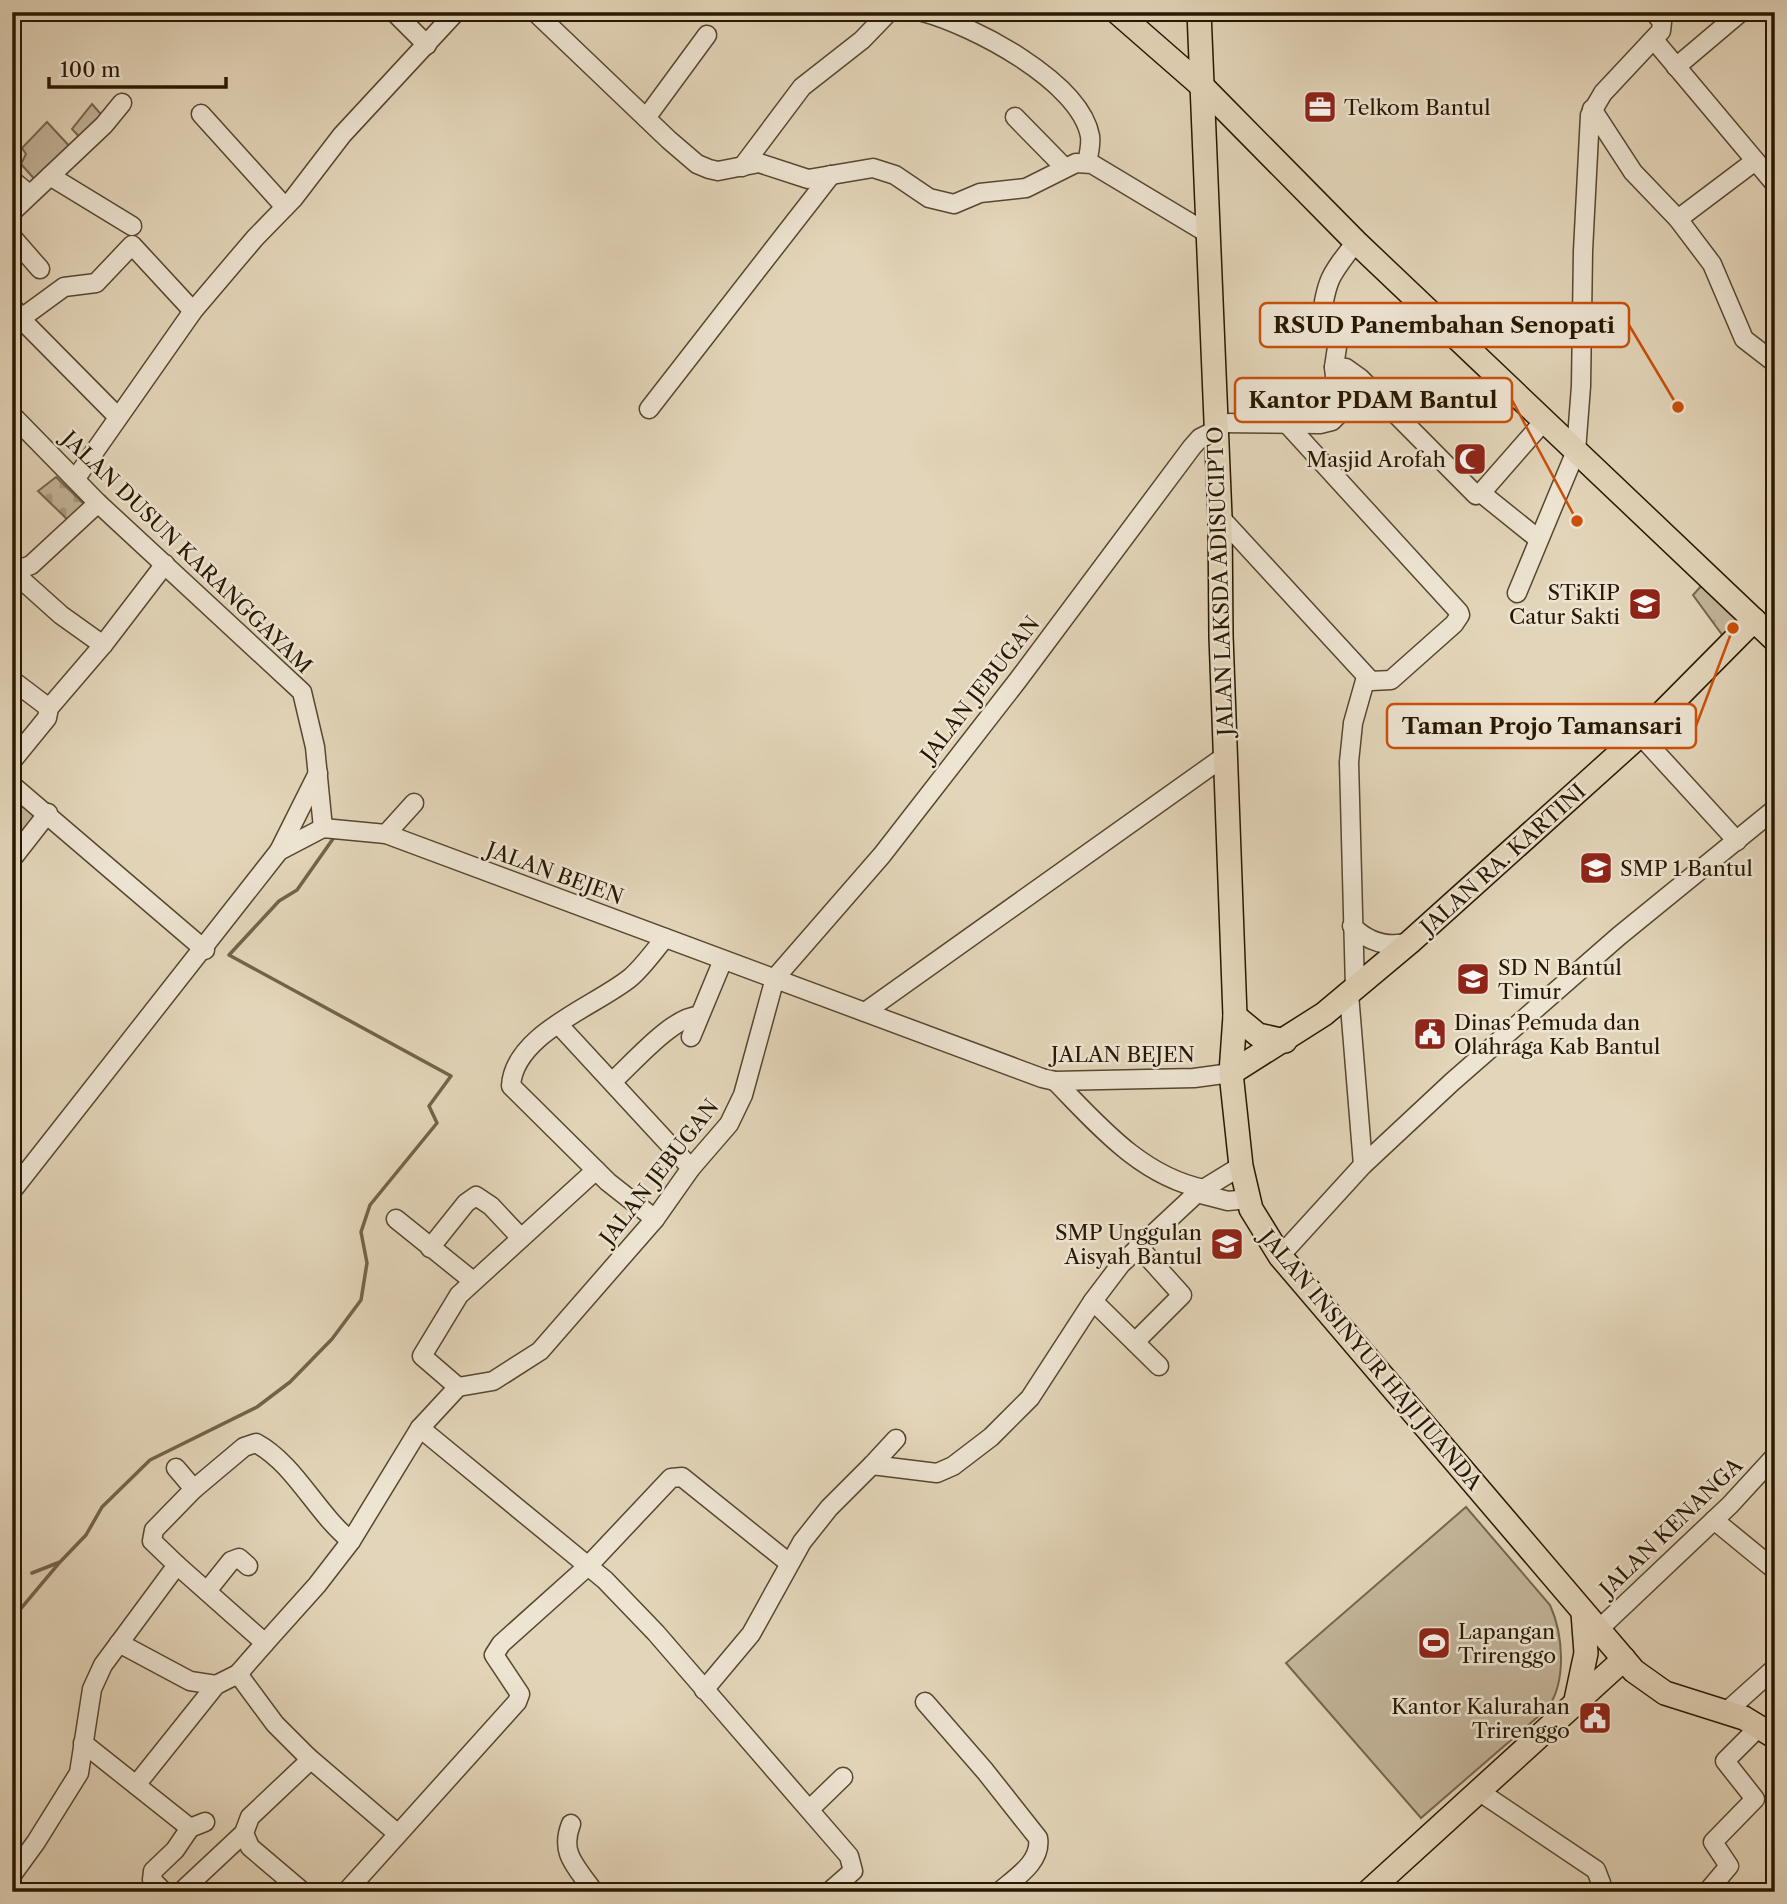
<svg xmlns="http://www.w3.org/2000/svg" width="1787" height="1904" font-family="'Libre Caslon Text',serif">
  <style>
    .grass { fill: #c3b59a; stroke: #76664e; stroke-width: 2 }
    .cemetery { fill: url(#cemetery-stones); stroke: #76664e; stroke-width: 2 }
    .park { fill: url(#park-tufts); stroke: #76664e; stroke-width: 2 }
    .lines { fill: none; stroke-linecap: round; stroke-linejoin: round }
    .stream { stroke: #72634a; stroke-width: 3.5 }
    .minor-casing { stroke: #57472f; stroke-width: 21 }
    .major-casing { stroke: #281801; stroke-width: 26 }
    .minor { stroke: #ede4d2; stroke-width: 18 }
    .major { stroke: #e3d5b9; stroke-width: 23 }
    .labels { text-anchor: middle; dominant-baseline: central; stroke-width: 5; stroke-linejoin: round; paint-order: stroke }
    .poi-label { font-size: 21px; fill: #281801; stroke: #ede4d2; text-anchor: start }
    .street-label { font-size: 21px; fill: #281801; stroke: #ede4d2 }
    .leader { fill: none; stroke: #cb4f0a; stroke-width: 2.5 }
    .callout-dot { fill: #cb4f0a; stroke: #ede4d2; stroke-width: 2.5 }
    .callout { fill: #ede4d2; stroke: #cb4f0a; stroke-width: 2.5 }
    .callout-label { font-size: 23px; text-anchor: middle; font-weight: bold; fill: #281801 }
  </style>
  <defs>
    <pattern id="cemetery-stones" width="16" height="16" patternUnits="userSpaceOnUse" patternTransform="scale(1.75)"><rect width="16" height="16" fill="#c3b59a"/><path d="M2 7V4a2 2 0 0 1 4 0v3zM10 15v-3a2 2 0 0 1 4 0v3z" fill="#a89b83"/></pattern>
    <pattern id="park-tufts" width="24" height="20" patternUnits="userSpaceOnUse" patternTransform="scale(1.75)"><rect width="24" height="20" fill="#c3b59a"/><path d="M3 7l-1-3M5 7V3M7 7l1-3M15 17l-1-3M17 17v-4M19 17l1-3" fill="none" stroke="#a89b83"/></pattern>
  </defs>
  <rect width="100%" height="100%" fill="#e3d5b9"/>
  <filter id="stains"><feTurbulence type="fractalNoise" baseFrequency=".00286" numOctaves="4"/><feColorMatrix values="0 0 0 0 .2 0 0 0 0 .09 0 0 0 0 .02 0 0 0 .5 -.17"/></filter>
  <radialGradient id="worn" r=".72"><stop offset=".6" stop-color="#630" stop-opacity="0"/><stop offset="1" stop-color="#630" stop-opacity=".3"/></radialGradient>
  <!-- grass -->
  <g class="grass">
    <path d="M 92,104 L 106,120 L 83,141 L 72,129 Z"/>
    <path d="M 47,122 L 73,150 L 37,182 L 21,164 L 26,154 L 22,148 Z"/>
    <path d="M 1466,1507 L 1550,1605 C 1563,1634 1567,1680 1548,1708 L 1421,1818 L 1286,1663 Z"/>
  </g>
  <!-- cemetery -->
  <path class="cemetery" d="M 56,477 L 87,507 L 72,524 L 38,491 Z"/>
  <!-- park -->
  <g class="park">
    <path d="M 1710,576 L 1756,620 L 1723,636 L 1693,595 Z"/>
    <path d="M 27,797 L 44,814 L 21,843 L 12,834 L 12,813 L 15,815 Z"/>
  </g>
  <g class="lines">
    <!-- stream -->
    <g class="stream">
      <path d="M 32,1573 L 60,1562 L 86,1535 L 102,1507 L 150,1460 L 257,1407 L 290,1382 L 332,1339 L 361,1300 L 367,1263 L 361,1232 L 370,1205 L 437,1123 L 429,1106 L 451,1076 L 229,955 L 279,901 L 297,890 L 335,836"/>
      <path d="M 12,1619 L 59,1563"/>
    </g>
    <defs>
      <g id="minor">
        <path d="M 394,12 L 427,45"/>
        <path d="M 535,12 L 669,140 L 697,164 L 709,169 L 718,171 L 759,163 L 808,179 L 873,168 L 895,175 L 929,198 L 954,204 L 980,193 L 1026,188 L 1076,163 L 1092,164 L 1207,233"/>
        <path d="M 923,12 C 972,25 1080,81 1090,136 C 1091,144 1089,154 1087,162"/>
        <path d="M 1654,40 L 1775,184"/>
        <path d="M 1676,67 L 1741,12"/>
        <path d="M 1592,109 L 1633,172 L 1678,219 L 1712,264 L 1744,339 L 1775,363"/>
        <path d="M 201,114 L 285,207"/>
        <path d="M 1015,117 L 1064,167"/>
        <path d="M 646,118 L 707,35"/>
        <path d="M 742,167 L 802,87 L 862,40 L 889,12"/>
        <path d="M 50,176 L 132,226"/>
        <path d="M 12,180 L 29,194"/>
        <path d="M 12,212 L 104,125 L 122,103"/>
        <path d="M 1678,219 L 1755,161"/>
        <path d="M 12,237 L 40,269"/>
        <path d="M 12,306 L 21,319 L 118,417"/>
        <path d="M 12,325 L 64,287 L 96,283 L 132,245 L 193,311"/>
        <path d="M 1279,334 L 1329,332"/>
        <path d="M 1334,367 L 1346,368 L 1360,378 L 1476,495 L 1481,493 L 1544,421"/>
        <path d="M 649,409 L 831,175"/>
        <path d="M 12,415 L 98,503 L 302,692 L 315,747 L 323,828"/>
        <path d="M 1216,423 L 1320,424 L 1332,421 L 1339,414 L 1334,367 L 1337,347 L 1335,338 L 1321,321 C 1326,280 1330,275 1356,242"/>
        <path d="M 76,478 L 193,311 L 255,238 L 293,199 L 342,135 L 456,12"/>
        <path d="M 1481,493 L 1537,538"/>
        <path d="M 1220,517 L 1371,681 L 1391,680 L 1454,624 L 1460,615 L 1459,612 L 1288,425"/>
        <path d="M 12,572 L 31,565 L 98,503"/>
        <path d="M 13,572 L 61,615 L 103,645"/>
        <path d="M 1517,593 L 1576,451 L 1581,386 L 1583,251 L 1590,115 L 1603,93 L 1661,31 L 1662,22 L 1654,12"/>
        <path d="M 12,680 L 49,708"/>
        <path d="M 1640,735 L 1737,841"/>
        <path d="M 12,761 L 47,718 L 49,708 L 103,645 L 165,564"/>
        <path d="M 12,785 L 205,950"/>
        <path d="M 386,834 L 414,803"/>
        <path d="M 279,851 L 318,773"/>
        <path d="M 12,859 L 48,813"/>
        <path d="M 1352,926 C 1368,942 1388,948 1410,942"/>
        <path d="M 1355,988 L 1349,762 L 1353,723 L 1366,677"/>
        <path d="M 1349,994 L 1363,1165"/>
        <path d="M 865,1012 L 1225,756"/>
        <path d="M 558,1024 L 691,1168"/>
        <path d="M 691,1037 L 723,960"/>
        <path d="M 613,1081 C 632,1064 674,1015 699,1016"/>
        <path d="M 1055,1081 C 1099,1126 1141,1176 1204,1189"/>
        <path d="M 12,1191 L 279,851 L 323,828 L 386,834 L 1042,1078 L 1055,1081 L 1194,1078 L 1231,1073"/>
        <path d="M 1197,1193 L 1228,1201 L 1248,1199"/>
        <path d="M 396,1219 L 473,1281"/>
        <path d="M 655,1219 L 608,1182 L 511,1086 C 514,1034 594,1007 630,978 C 643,967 654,951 665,938"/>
        <path d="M 430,1248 L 466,1203 L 476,1196 L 491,1206 L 521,1238"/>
        <path d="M 1280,1256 L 1363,1165 L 1452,1082 L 1619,936 L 1775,809"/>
        <path d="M 1093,1301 L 1159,1366"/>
        <path d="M 1135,1342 L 1182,1295 L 1138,1246"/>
        <path d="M 458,1387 L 422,1356 L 459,1295 L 596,1170"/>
        <path d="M 420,1428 L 605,1580 L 656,1633 L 849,1856 L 853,1871 L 829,1892"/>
        <path d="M 872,1465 L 896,1439"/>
        <path d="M 176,1468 L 194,1489 L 154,1530 L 152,1541 L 177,1565"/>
        <path d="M 194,1489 L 244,1447 L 256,1443 C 295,1464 316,1513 351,1541"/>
        <path d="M 1714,1520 L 1775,1570"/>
        <path d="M 207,1591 L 231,1561 L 239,1558 L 248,1566"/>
        <path d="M 1598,1630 L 1730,1505 L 1775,1456"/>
        <path d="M 119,1643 L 190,1681 L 216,1685"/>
        <path d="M 238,1674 L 265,1643"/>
        <path d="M 704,1690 L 751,1634 L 802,1542 L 829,1508 L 872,1465 L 937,1473 L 953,1466 L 991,1437 L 1030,1398 L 1093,1301 L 1121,1264 L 1197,1193 L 1241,1166"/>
        <path d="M 925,1702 L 985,1771 L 1038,1838 C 1042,1862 1015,1878 999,1892"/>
        <path d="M 1726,1712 L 1775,1668"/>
        <path d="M 83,1743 L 190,1828 L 205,1822"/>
        <path d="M 308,1757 L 398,1834"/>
        <path d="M 136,1785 L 216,1685 L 238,1674 L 275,1724 L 308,1757 L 305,1765 L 250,1817 L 244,1833 L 250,1847 L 303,1892"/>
        <path d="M 1480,1792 L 1596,1870 L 1601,1883 L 1596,1892"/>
        <path d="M 810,1809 L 843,1777"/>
        <path d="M 571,1824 C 559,1854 577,1867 594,1892"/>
        <path d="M 12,1875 L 36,1842 L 79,1773 L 92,1689 L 103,1665 L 177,1565 L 265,1643 L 317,1585 L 351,1541 L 420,1428 L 458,1387 L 493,1381 L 540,1351 L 655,1219 L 691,1168 L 729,1124 L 743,1095 L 775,978 L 882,855 L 1018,680 L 1192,447 L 1200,438 L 1216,430"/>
        <path d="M 164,1892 L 152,1880 L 153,1871 L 175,1850 L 190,1828"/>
        <path d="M 181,1892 L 244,1833"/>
        <path d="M 346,1892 L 517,1702 L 520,1694 L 494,1655 L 501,1644 L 588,1566 L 671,1478 L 682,1477 L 789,1563"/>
        <path d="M 1707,1892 L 1729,1866 L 1713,1842 L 1755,1799 L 1725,1761 L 1760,1726"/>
      </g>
      <g id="major">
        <path d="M 1117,12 L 1204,88 L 1356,242 L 1775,640"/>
        <path d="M 1199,12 L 1220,517 L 1221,636 L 1235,1016 L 1231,1073 L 1241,1166 L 1251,1209 L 1280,1256 L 1634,1671 L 1665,1693 L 1744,1718 L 1775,1737"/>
        <path d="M 1235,1016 L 1258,1035 L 1285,1041"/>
        <path d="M 1231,1073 L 1324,1014 L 1410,942 L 1640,735 L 1754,620"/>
        <path d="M 1575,1705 L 1586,1653 L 1583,1613"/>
        <path d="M 1368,1892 L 1624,1659"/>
      </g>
    </defs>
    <!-- minor casing -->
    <use href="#minor" class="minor-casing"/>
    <!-- major casing -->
    <use href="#major" class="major-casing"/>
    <!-- minor -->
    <use href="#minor" class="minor"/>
    <!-- major -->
    <use href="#major" class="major"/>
  </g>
  <!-- icons -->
  <defs>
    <symbol id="office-square" viewBox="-11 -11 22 22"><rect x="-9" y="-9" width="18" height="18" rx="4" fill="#8f2418" stroke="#ede4d2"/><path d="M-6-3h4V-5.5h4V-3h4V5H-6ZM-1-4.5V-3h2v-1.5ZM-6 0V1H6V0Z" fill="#fff"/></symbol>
    <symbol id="mosque-square" viewBox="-11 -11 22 22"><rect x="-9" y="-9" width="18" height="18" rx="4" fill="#8f2418" stroke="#ede4d2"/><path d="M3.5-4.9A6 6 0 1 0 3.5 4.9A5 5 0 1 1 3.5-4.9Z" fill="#fff"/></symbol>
    <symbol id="university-square" viewBox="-11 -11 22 22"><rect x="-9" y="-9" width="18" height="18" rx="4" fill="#8f2418" stroke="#ede4d2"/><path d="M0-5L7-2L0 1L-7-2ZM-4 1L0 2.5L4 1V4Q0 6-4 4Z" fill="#fff"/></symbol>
    <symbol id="school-square" viewBox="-11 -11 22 22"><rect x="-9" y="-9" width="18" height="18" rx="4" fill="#8f2418" stroke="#ede4d2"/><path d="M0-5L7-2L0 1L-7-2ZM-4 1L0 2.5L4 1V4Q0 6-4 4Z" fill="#fff"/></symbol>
    <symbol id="civic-square" viewBox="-11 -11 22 22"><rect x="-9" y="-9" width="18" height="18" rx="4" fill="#8f2418" stroke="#ede4d2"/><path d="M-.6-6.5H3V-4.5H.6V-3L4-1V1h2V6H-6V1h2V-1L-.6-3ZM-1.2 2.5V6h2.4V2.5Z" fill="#fff"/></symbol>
    <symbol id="stadium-square" viewBox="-11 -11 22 22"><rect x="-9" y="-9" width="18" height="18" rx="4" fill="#8f2418" stroke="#ede4d2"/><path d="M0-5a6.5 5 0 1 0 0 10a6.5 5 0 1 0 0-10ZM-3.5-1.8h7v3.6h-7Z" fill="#fff"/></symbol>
  </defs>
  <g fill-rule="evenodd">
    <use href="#office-square" x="1301" y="88" width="38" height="38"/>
    <use href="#mosque-square" x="1451" y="440" width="38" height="38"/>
    <use href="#university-square" x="1626" y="585" width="38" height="38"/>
    <use href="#school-square" x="1577" y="849" width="38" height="38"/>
    <use href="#school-square" x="1454" y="960" width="38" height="38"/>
    <use href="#civic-square" x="1411" y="1015" width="38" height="38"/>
    <use href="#school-square" x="1208" y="1225" width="38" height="38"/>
    <use href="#stadium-square" x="1415" y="1624" width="38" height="38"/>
    <use href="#civic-square" x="1576" y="1699" width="38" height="38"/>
  </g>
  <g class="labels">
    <!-- poi labels -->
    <g class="poi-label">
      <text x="1344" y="107">Telkom Bantul</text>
      <text x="1446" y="459" text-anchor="end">Masjid Arofah</text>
      <text x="1620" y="592" text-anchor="end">STiKIP<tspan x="1620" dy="24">Catur Sakti</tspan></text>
      <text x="1620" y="868">SMP 1 Bantul</text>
      <text x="1498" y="967">SD N Bantul<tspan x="1498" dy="24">Timur</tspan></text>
      <text x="1454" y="1022">Dinas Pemuda dan<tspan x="1454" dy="24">Olahraga Kab Bantul</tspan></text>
      <text x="1202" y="1232" text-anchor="end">SMP Unggulan<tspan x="1202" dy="24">Aisyah Bantul</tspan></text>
      <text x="1458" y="1631">Lapangan<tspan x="1458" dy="24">Trirenggo</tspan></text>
      <text x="1570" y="1706" text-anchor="end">Kantor Kalurahan<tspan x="1570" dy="24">Trirenggo</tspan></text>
    </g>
    <!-- street labels -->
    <g class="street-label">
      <text transform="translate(187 552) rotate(44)">JALAN DUSUN KARANGGAYAM</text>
      <text transform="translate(1220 581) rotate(-92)">JALAN LAKSDA ADISUCIPTO</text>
      <text transform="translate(980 689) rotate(-52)">JALAN JEBUGAN</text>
      <text transform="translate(1503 859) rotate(-42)">JALAN RA. KARTINI</text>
      <text transform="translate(555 873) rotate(20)">JALAN BEJEN</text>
      <text x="1123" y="1054">JALAN BEJEN</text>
      <text transform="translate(659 1172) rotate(-52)">JALAN JEBUGAN</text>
      <text transform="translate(1371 1360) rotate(50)">JALAN INSINYUR HAJI JUANDA</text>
      <text transform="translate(1671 1527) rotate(-44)">JALAN KENANGA</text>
    </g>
  </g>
  <!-- callouts -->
  <path class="leader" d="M1678 407L1629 325M1577 521L1512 400M1733 628L1696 726"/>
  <g class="callout-dot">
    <circle cx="1678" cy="407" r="7"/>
    <circle cx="1577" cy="521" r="7"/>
    <circle cx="1733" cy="628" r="7"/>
  </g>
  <g class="callout">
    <rect x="1260" y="303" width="369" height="44" rx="7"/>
    <rect x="1235" y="378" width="277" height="44" rx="7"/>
    <rect x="1387" y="704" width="309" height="44" rx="7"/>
  </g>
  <g class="callout-label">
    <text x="1444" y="333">RSUD Panembahan Senopati</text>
    <text x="1373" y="408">Kantor PDAM Bantul</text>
    <text x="1542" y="734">Taman Projo Tamansari</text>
  </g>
  <!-- margin -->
  <rect width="1787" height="1904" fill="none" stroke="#e3d5b9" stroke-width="42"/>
  <rect x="14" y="14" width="1759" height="1876" fill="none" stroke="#281801" stroke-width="3.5"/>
  <rect x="21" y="21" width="1745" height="1862" fill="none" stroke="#281801" stroke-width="2"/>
  <!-- scale -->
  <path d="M49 77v10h177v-10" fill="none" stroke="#281801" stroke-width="3.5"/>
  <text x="60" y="77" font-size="21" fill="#281801" stroke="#ede4d2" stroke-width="5" paint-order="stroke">100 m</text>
  <rect width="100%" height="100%" filter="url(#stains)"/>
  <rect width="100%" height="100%" fill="url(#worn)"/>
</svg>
